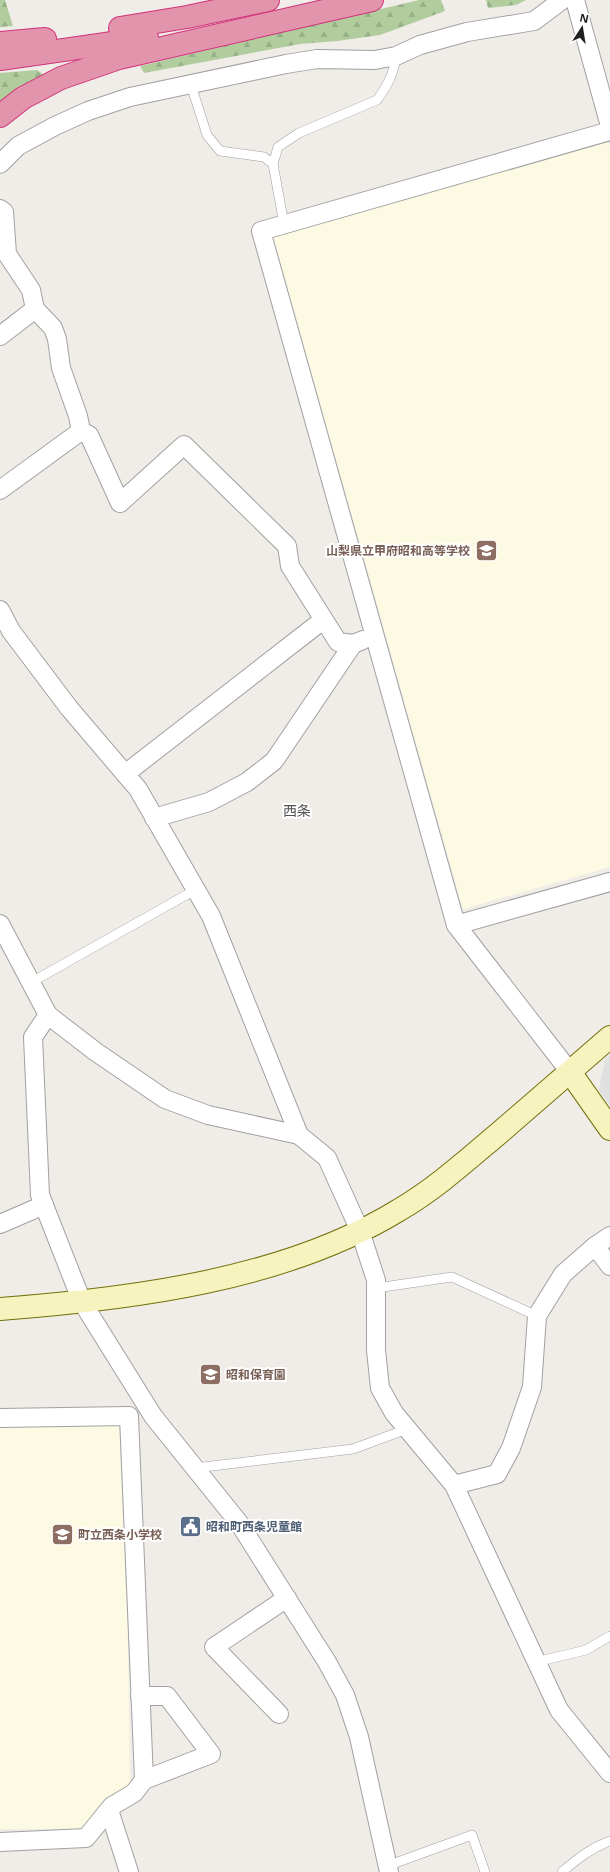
<svg xmlns="http://www.w3.org/2000/svg" width="610" height="1872" font-family="'Noto Sans','Noto Sans JP',sans-serif">
  <style>
    .education { fill: #fdfae3 }
    .forest { fill: url(#forest-firs) }
    .parking { fill: #e0e0e0 }
    .lines { fill: none; stroke-linecap: round; stroke-linejoin: round }
    .lane-casing { stroke: #a1a1a1; stroke-width: 10 }
    .street-casing { stroke: #a1a1a1; stroke-width: 20 }
    .secondary-casing { stroke: #73720c; stroke-width: 24 }
    .highway-casing { stroke: #d1317a; stroke-width: 24 }
    .lane { stroke: #fff; stroke-width: 9 }
    .street { stroke: #fff; stroke-width: 18 }
    .secondary { stroke: #f6f3bf; stroke-width: 22 }
    .highway { stroke: #e294ac; stroke-width: 22 }
    .labels { text-anchor: middle; dominant-baseline: central; stroke-width: 4; stroke-linejoin: round; paint-order: stroke }
    .education-label { font-size: 12px; font-weight: bold; fill: #785e54; stroke: #fff; text-anchor: start }
    .service-label { font-size: 12px; font-weight: bold; fill: #4e5e75; stroke: #fff; text-anchor: start }
    .quarter-label { font-size: 14px; fill: #535353; stroke: #fff }
  </style>
  <defs>
    <pattern id="forest-firs" width="22" height="20" patternUnits="userSpaceOnUse"><rect width="22" height="20" fill="#b1cd9e"/><path d="M5 1l3.5 6h-7zM16 11l3.5 6h-7z" fill="#98b088"/></pattern>
  </defs>
  <rect width="100%" height="100%" fill="#f0ece7"/>
  <!-- education -->
  <g class="education">
    <path d="M 606,135 L 610,148 L 610,867 L 463,909 L 272,232 Z"/>
    <path d="M 119,1424 L 128,1643 L 130,1787 L 111,1795 L 82,1829 L 0,1829 L 0,1426 Z"/>
  </g>
  <!-- forest -->
  <g class="forest">
    <path d="M 0,0 L 5,0 L 13,26 L 0,27 Z"/>
    <path d="M 419,0 L 441,0 L 445,11 L 380,35 L 337,41 L 300,44 L 144,73 L 140,66 Z"/>
    <path d="M 486,0 L 526,0 L 516,5 L 488,8 Z"/>
    <path d="M 37,70 L 44,75 L 0,102 L 0,73 Z"/>
  </g>
  <!-- parking -->
  <path class="parking" d="M 610,1055 L 610,1106 L 599,1090 L 605,1059 Z"/>
  <g class="lines">
    <defs>
      <g id="lane">
        <path d="M 191,85 L 207,135 L 220,151 L 264,157 L 273,164 L 284,224"/>
        <path d="M 273,164 L 278,147 L 299,133 L 377,100 C 387,86 394,74 396,56"/>
        <path d="M 30,983 L 195,890"/>
        <path d="M 376,1288 L 452,1277 L 537,1316"/>
        <path d="M 195,1468 L 353,1449 L 407,1429"/>
        <path d="M 536,1662 L 586,1650 L 610,1636"/>
        <path d="M 387,1866 L 472,1835 L 485,1872"/>
        <path d="M 562,1872 C 577,1859 591,1848 610,1841"/>
      </g>
      <g id="street">
        <path d="M 575,0 L 610,126"/>
        <path d="M 610,131 L 261,231 L 456,925 L 610,882"/>
        <path d="M 0,164 L 18,146 L 55,126 L 88,111 L 130,97 L 286,64 L 317,59 L 375,60 L 396,56 L 420,45 L 467,32 L 534,21 L 562,0"/>
        <path d="M 0,209 L 4,212 L 7,254 L 31,290 L 35,309"/>
        <path d="M 0,336 L 35,309 L 53,328 L 57,339 L 61,368 L 78,416 L 81,431 L 89,435 L 120,503 L 184,445 L 287,546 L 290,566 L 338,642 L 353,644"/>
        <path d="M 0,490 L 81,431"/>
        <path d="M 0,610 L 11,631 L 69,708 L 138,789 L 211,916 L 299,1135 L 327,1158 L 360,1231 L 376,1280 L 376,1350 L 380,1388 L 394,1413 L 454,1485 L 559,1710 L 610,1773"/>
        <path d="M 125,774 L 323,620"/>
        <path d="M 154,818 L 209,802 L 247,782 L 274,761 L 353,644 L 363,640"/>
        <path d="M 0,924 L 48,1015 L 96,1052 L 165,1099 L 208,1115 L 299,1135"/>
        <path d="M 456,925 L 570,1072"/>
        <path d="M 48,1015 L 33,1037 L 40,1195 L 82,1302 L 153,1416 L 239,1523 L 327,1662 L 345,1695 L 359,1737 L 389,1872"/>
        <path d="M 0,1224 L 44,1205"/>
        <path d="M 595,1246 L 610,1266"/>
        <path d="M 0,1418 L 129,1416 L 144,1780 L 134,1793 L 112,1806 L 86,1838 L 0,1842"/>
        <path d="M 454,1485 L 497,1474 L 511,1448 L 532,1387 L 537,1316 L 563,1274 L 595,1246 L 610,1236"/>
        <path d="M 140,1696 L 167,1696 L 211,1754 L 144,1780"/>
        <path d="M 279,1714 L 214,1647 L 287,1598"/>
        <path d="M 109,1810 L 129,1872"/>
      </g>
      <g id="secondary">
        <path d="M 570,1072 L 610,1129"/>
        <path d="M 0,1309 C 131,1299 285,1280 399,1210 C 435,1189 466,1161 498,1134 C 535,1102 573,1069 610,1037"/>
      </g>
      <g id="highway">
        <path d="M 120,28 L 187,17 L 268,0"/>
        <path d="M 0,43 L 45,39"/>
        <path d="M 0,59 L 147,38"/>
        <path d="M 0,116 L 23,98 L 61,78 L 119,58 L 372,0"/>
      </g>
    </defs>
    <!-- lane casing -->
    <use href="#lane" class="lane-casing"/>
    <!-- street casing -->
    <use href="#street" class="street-casing"/>
    <!-- secondary casing -->
    <use href="#secondary" class="secondary-casing"/>
    <!-- highway casing -->
    <use href="#highway" class="highway-casing"/>
    <!-- lane -->
    <use href="#lane" class="lane"/>
    <!-- street -->
    <use href="#street" class="street"/>
    <!-- secondary -->
    <use href="#secondary" class="secondary"/>
    <!-- highway -->
    <use href="#highway" class="highway"/>
  </g>
  <!-- icons -->
  <defs>
    <symbol id="school-square" viewBox="-11 -11 22 22"><rect x="-9" y="-9" width="18" height="18" rx="4" fill="#8d6e63" stroke="#fff"/><path d="M0-5L7-2L0 1L-7-2ZM-4 1L0 2.5L4 1V4Q0 6-4 4Z" fill="#fff"/></symbol>
    <symbol id="civic-square" viewBox="-11 -11 22 22"><rect x="-9" y="-9" width="18" height="18" rx="4" fill="#5c6f8a" stroke="#fff"/><path d="M-.6-6.5H3V-4.5H.6V-3L4-1V1h2V6H-6V1h2V-1L-.6-3ZM-1.2 2.5V6h2.4V2.5Z" fill="#fff"/></symbol>
  </defs>
  <g fill-rule="evenodd">
    <use href="#school-square" x="474" y="538" width="25" height="25"/>
    <use href="#school-square" x="198" y="1362" width="25" height="25"/>
    <use href="#civic-square" x="178" y="1514" width="25" height="25"/>
    <use href="#school-square" x="50" y="1522" width="25" height="25"/>
  </g>
  <g class="labels">
    <!-- education labels -->
    <g class="education-label">
      <text x="470" y="550" text-anchor="end">山梨県立甲府昭和高等学校</text>
      <text x="226" y="1374">昭和保育園</text>
      <text x="78" y="1534">町立西条小学校</text>
    </g>
    <!-- service labels -->
    <g class="service-label">
      <text x="206" y="1526">昭和町西条児童館</text>
    </g>
    <!-- quarter labels -->
    <g class="quarter-label">
      <text x="297" y="810">西条</text>
    </g>
  </g>
  <!-- north arrow -->
  <g transform="translate(582 28) rotate(12)" stroke="#ffffff" stroke-width="3" paint-order="stroke">
  <path d="M0-3L7 15L0 10L-7 15Z" fill="#202020"/>
  <text y="-6" font-size="11" font-weight="bold" text-anchor="middle" fill="#202020">N</text>
  </g>
</svg>
